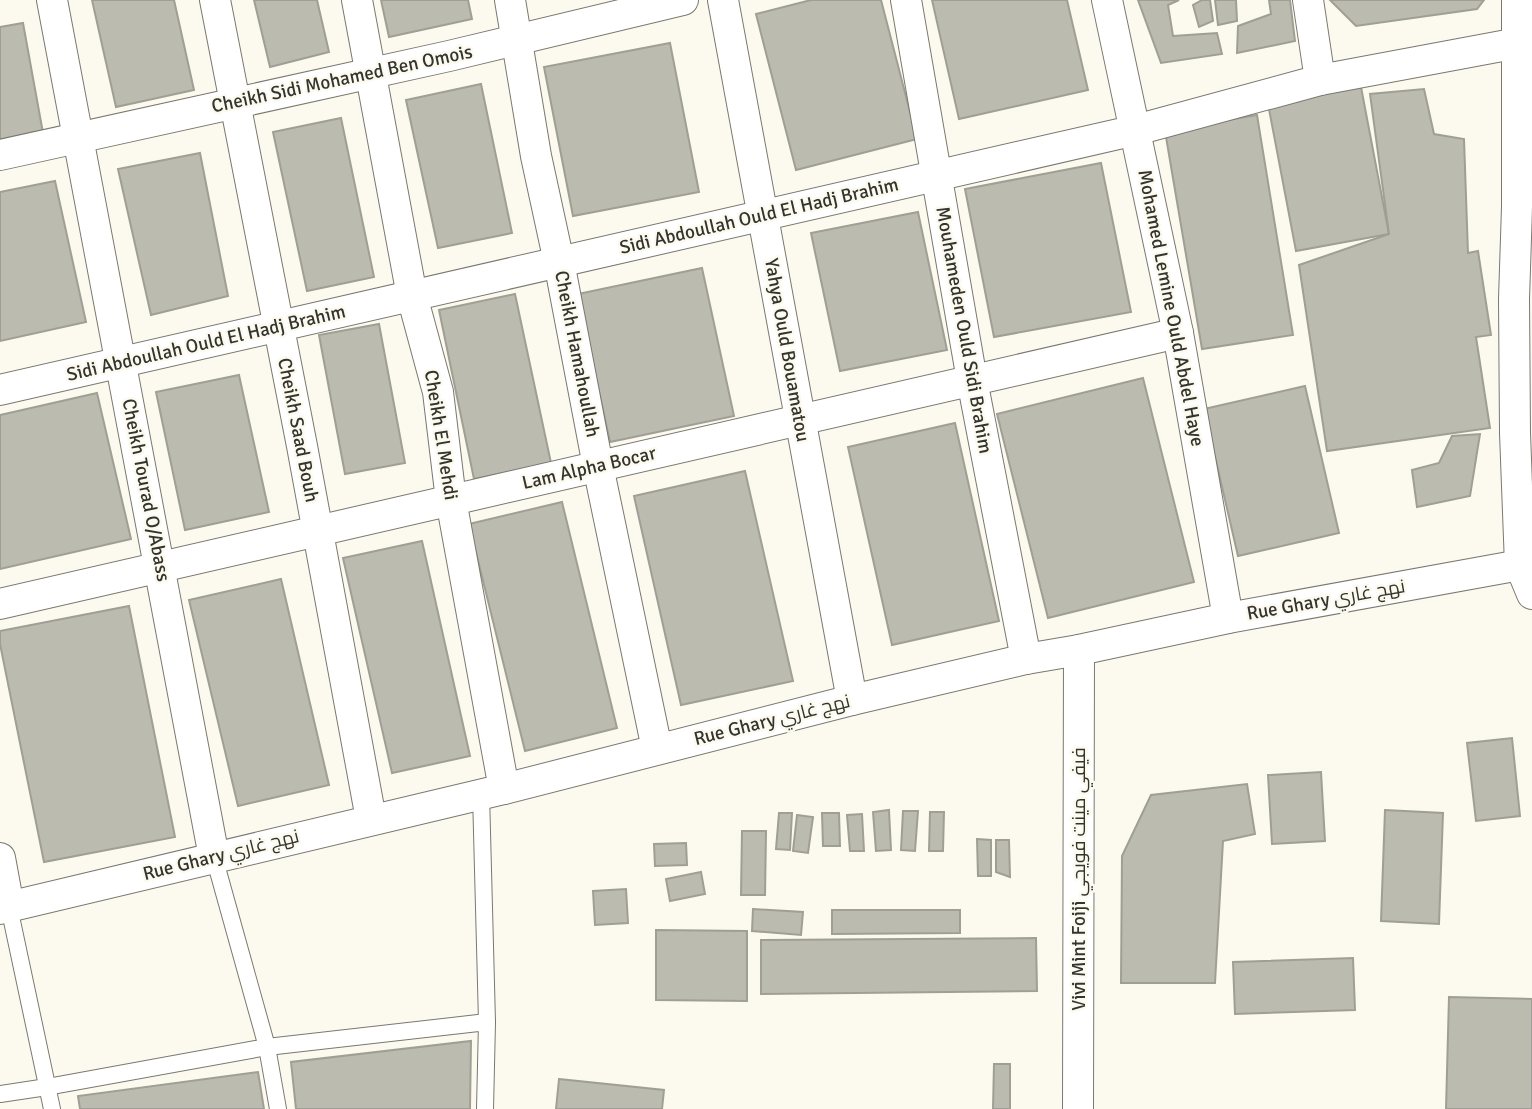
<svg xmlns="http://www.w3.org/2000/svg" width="1532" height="1109" font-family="Signika,Cairo,sans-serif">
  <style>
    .building { fill: #bcbbb0; stroke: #a09f95; stroke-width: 2 }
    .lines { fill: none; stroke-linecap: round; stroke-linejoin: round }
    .lane-casing { stroke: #7a786f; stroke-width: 18 }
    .street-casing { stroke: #7a786f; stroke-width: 32 }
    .lane { stroke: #fff; stroke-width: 16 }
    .street { stroke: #fff; stroke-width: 30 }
    .labels { text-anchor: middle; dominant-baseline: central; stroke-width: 5; stroke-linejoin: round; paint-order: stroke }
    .street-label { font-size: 19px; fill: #34342f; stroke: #fcfaef }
  </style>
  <rect width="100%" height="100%" fill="#fcfaef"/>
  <!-- building -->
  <g class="building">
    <path d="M 92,0 L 174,0 L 194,90 L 116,107 Z"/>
    <path d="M 254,0 L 317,0 L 329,52 L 270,67 Z"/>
    <path d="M 381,0 L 468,0 L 472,19 L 389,37 Z"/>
    <path d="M 811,0 L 881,0 L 917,139 L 796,170 L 756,14 Z"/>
    <path d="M 932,0 L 1067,0 L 1088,90 L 959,119 Z"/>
    <path d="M 1138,0 L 1179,0 L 1168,5 L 1173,36 L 1217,33 L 1222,54 L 1161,63 Z"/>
    <path d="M 1202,0 L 1210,0 L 1213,21 L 1199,27 L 1193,5 Z"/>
    <path d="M 1215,0 L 1236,0 L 1237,21 L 1218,25 Z"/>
    <path d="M 1269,0 L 1290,0 L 1295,41 L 1237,53 L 1238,26 L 1271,14 Z"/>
    <path d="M 1330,0 L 1484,0 L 1477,9 L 1356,26 Z"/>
    <path d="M 23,23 L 43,133 L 0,140 L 0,27 Z"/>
    <path d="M 670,43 L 699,192 L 573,216 L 544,67 Z"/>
    <path d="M 481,84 L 512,233 L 438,248 L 406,100 Z"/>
    <path d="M 1361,87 L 1389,234 L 1296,251 L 1268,104 Z"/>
    <path d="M 1424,89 L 1434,134 L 1464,139 L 1468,253 L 1478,251 L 1491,335 L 1476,337 L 1490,428 L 1327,451 L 1299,265 L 1389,234 L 1370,94 Z"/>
    <path d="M 1257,115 L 1293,335 L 1202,349 L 1165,131 Z"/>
    <path d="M 341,118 L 374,277 L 307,291 L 273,132 Z"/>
    <path d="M 200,153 L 228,296 L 151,315 L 118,169 Z"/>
    <path d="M 1101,163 L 1131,312 L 994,337 L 965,189 Z"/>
    <path d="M 55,181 L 86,322 L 0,341 L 0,192 Z"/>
    <path d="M 918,212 L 947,350 L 840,371 L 811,233 Z"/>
    <path d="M 702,268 L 734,416 L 610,442 L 578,294 Z"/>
    <path d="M 515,294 L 551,463 L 474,479 L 439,310 Z"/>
    <path d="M 379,324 L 405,463 L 345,474 L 319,335 Z"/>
    <path d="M 239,375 L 269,512 L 185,530 L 156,392 Z"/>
    <path d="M 1143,378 L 1194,582 L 1048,618 L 997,414 Z"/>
    <path d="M 1305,386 L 1339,533 L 1238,556 L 1204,409 Z"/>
    <path d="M 97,393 L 131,539 L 0,569 L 0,415 Z"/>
    <path d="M 955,423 L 999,621 L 892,645 L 848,447 Z"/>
    <path d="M 1480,434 L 1470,496 L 1417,507 L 1412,470 L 1439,463 L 1452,436 Z"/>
    <path d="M 745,471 L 793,681 L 681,705 L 634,496 Z"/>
    <path d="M 562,502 L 617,728 L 525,751 L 469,524 Z"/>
    <path d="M 422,541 L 470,756 L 392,773 L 343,558 Z"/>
    <path d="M 281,579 L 329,785 L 238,806 L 189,600 Z"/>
    <path d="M 129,606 L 175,837 L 44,862 L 0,644 L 0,631 Z"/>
    <path d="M 1512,738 L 1520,816 L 1476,821 L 1467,743 Z"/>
    <path d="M 1321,772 L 1325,841 L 1272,844 L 1268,775 Z"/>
    <path d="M 1247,784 L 1255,834 L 1223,841 L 1215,983 L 1121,983 L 1122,856 L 1151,795 Z"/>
    <path d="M 889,810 L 891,850 L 876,851 L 873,812 Z"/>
    <path d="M 1385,810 L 1443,813 L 1439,924 L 1381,921 Z"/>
    <path d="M 903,811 L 918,811 L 915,851 L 901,850 Z"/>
    <path d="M 930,812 L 944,812 L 943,851 L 929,851 Z"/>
    <path d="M 779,813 L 792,813 L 790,850 L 776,849 Z"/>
    <path d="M 822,813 L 839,813 L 840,846 L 823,846 Z"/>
    <path d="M 862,814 L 864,851 L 850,851 L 847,815 Z"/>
    <path d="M 797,815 L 813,817 L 808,853 L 793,851 Z"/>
    <path d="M 742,831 L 766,831 L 765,895 L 741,895 Z"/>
    <path d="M 977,839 L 991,840 L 991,876 L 978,876 Z"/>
    <path d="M 996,840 L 1009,840 L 1010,877 L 996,872 Z"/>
    <path d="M 686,843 L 687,865 L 655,866 L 654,844 Z"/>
    <path d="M 701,872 L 705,894 L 670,901 L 666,879 Z"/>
    <path d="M 626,889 L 628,923 L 595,925 L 593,891 Z"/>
    <path d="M 753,909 L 803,912 L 801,935 L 752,931 Z"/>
    <path d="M 832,910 L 960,910 L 960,933 L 832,934 Z"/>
    <path d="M 656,930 L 747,931 L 747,1001 L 656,1000 Z"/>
    <path d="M 1036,938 L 1037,991 L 761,994 L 761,940 Z"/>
    <path d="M 1353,958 L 1355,1010 L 1235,1014 L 1233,962 Z"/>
    <path d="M 1449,997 L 1532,999 L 1532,1109 L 1446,1109 Z"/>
    <path d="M 471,1041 L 470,1109 L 296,1109 L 291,1062 Z"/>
    <path d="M 994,1064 L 1010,1064 L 1010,1109 L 993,1109 Z"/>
    <path d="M 258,1072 L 264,1109 L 80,1109 L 78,1096 Z"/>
    <path d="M 559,1079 L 664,1090 L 662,1109 L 556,1109 Z"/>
  </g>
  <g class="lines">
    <defs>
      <g id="lane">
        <path d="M 481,794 L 487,1022"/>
        <path d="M 214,857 L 267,1047 L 278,1109"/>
        <path d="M 9,907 L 52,1109"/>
        <path d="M 0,1094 L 47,1087 L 267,1047 L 487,1022 L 485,1109"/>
      </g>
      <g id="street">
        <path d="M 52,0 L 214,857"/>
        <path d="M 215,0 L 302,446 L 371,819"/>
        <path d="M 357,0 L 412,296 L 438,392 L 451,500 L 504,789"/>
        <path d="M 510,0 L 536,156 L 559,262 L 598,466 L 657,749"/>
        <path d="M 723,0 L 852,700"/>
        <path d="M 906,0 L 972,380 L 1026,659"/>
        <path d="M 1107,0 L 1178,333 L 1228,618"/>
        <path d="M 1308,0 L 1320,80"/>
        <path d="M 1517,0 L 1517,207 L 1514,299 L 1515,433 L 1520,565 L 1532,594"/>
        <path d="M 0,155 L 449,56 L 683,0"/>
        <path d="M 0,390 L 1136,130 L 1320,80 L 1518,43"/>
        <path d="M 0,604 L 1178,333"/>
        <path d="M 0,858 L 9,907"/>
        <path d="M 0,909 L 504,789 L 852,700 L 1026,659 L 1079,650 L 1228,618 L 1520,565"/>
        <path d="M 1078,1109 L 1079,650"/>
      </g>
    </defs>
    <!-- lane casing -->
    <use href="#lane" class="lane-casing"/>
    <!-- street casing -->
    <use href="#street" class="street-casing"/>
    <!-- lane -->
    <use href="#lane" class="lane"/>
    <!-- street -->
    <use href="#street" class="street"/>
  </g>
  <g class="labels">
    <!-- street labels -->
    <g class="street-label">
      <text transform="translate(342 79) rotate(-12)">Cheikh Sidi Mohamed Ben Omois</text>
      <text transform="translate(759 216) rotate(-13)">Sidi Abdoullah Ould El Hadj Brahim</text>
      <text transform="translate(1171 308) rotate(79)">Mohamed Lemine Ould Abdel Haye</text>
      <text transform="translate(964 330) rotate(80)">Mouhameden Ould Sidi Brahim</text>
      <text transform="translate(206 343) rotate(-13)">Sidi Abdoullah Ould El Hadj Brahim</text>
      <text transform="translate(787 350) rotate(80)">Yahya Ould Bouamatou</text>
      <text transform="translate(577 354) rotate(79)">Cheikh Hamahoullah</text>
      <text transform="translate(298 430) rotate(79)">Cheikh Saad Bouh</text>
      <text transform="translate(441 435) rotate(81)">Cheikh El Mehdi</text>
      <text transform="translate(589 468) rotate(-13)">Lam Alpha Bocar</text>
      <text transform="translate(146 490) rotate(79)">Cheikh Tourad O/Abass</text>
      <text transform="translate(1326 600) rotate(-10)">Rue Ghary نهج غاري</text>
      <text transform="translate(772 720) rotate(-14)">Rue Ghary نهج غاري</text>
      <text transform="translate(221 855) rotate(-14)">Rue Ghary نهج غاري</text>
      <text transform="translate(1079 879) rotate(-90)">Vivi Mint Foiji فيفي مينت فويجي</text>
    </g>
  </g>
</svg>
